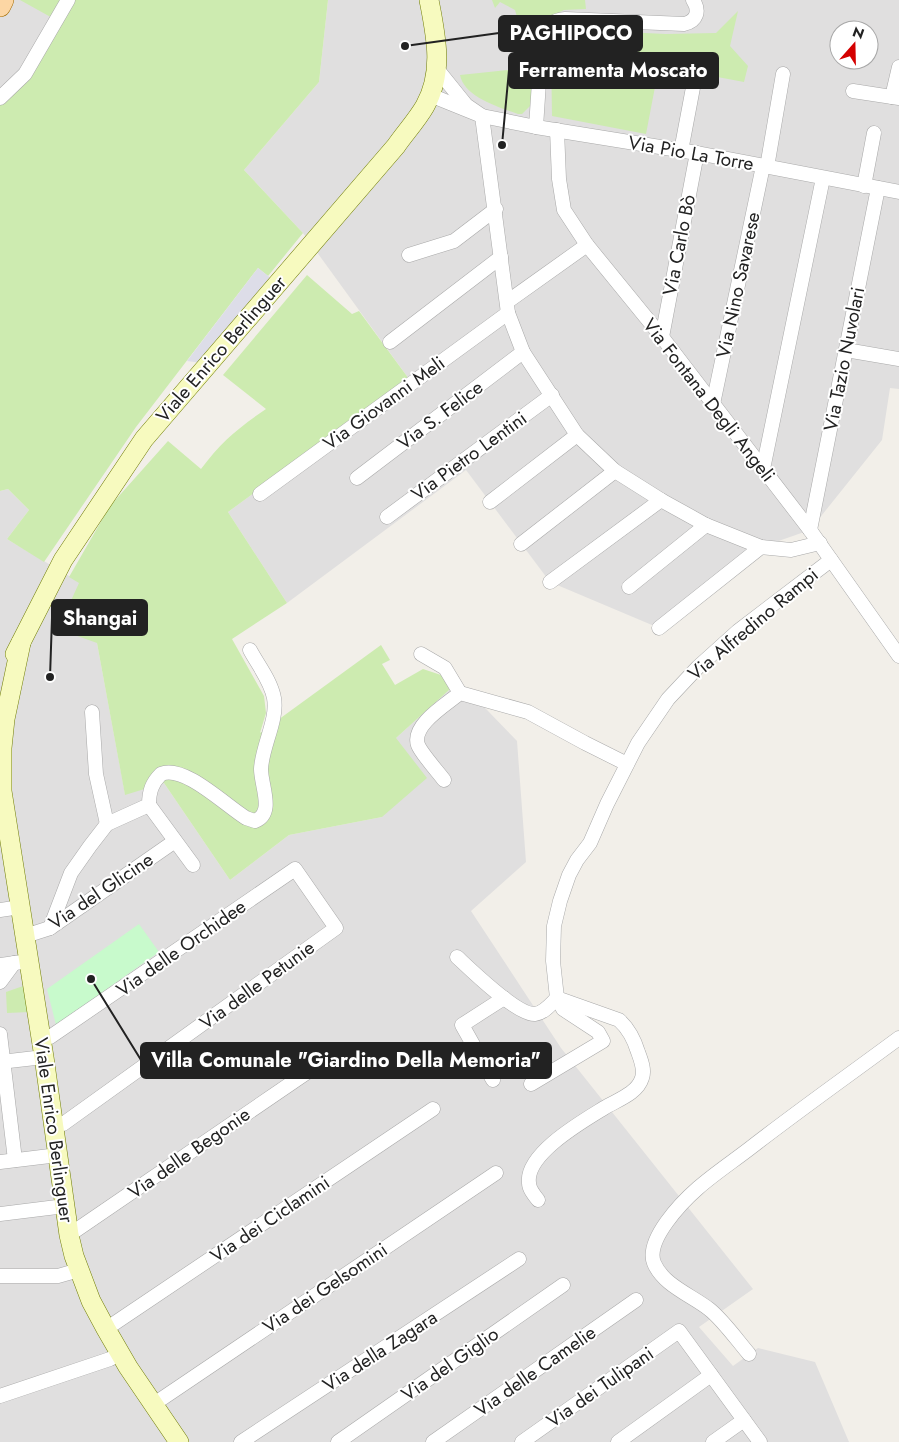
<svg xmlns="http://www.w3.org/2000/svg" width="899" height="1442" font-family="Jost,sans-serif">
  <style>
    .residential { fill: #e0dfdf; fill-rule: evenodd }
    .grass { fill: #cdebb0 }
    .park { fill: #c8facc }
    .plaza { fill: #dddde8 }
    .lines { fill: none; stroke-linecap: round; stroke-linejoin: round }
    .minor-casing { stroke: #a9a9a9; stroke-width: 15 }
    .secondary-casing { stroke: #707d05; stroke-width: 20 }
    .primary-casing { stroke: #a06b00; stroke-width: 22 }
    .minor { stroke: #fff; stroke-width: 14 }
    .secondary { stroke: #f7fabf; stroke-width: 19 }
    .primary { stroke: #fcd6a4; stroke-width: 21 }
    .labels { text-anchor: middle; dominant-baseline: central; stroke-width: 4; stroke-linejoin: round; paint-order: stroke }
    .street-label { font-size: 19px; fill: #222; stroke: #fff }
    .leader { fill: none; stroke: #222; stroke-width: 2 }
    .callout-dot { fill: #222; stroke: #fff; stroke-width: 2 }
    .callout { fill: #222; stroke: #222; stroke-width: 2 }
    .callout-label { font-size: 20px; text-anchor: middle; font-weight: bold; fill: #fff }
  </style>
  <rect width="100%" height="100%" fill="#f2efe9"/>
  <!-- residential -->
  <g class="residential">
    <path d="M 0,0 L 68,0 L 0,98 Z"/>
    <path d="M 328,0 L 899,0 L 899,389 L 890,388 L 882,440 L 810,530 L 761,547 L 659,628 L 550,582 L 466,470 L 287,603 L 228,512 L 409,379 L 303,233 L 244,170 L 319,82 ZM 839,30 L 869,30 L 869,60 L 839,60 Z"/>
    <path d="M 8,489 L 29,510 L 7,539 L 79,582 L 97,643 L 125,794 L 164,783 L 230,880 L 289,835 L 382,817 L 396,738 L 459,681 L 517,741 L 526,862 L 471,911 L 561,1048 L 753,1289 L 699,1327 L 733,1366 L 758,1348 L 815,1362 L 849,1442 L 0,1442 L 0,491 Z"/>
  </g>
  <!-- grass -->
  <g class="grass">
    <path d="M 20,0 L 328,0 L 319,82 L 244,170 L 303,233 L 268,276 L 258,268 L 136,427 L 44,562 L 7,539 L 29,510 L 8,489 L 0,491 L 0,98 L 56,20 Z"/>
    <path d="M 492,0 L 585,0 L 586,9 L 564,10 L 546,19 L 532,104 L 522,114 L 518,114 C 499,107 464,97 460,75 L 518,69 L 516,37 L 522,34 L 515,10 L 500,2 L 495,8 Z"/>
    <path d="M 738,11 L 730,46 L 748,66 L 744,82 L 659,66 L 646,134 L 552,116 L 551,52 L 554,34 L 560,29 L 666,34 L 716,33 Z"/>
    <path d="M 307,275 L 352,314 L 359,311 L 409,379 L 228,512 L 287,603 L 232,639 L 264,696 L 266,713 L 260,733 L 381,645 L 390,660 L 382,664 L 395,685 L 423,669 L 459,681 L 396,738 L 427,778 L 382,817 L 289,835 L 230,880 L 164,783 L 125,795 L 97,643 L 58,629 L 79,583 L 69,577 L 110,506 L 168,441 L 201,469 C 221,442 238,428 266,409 L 223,375 Z"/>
    <path d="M 26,985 L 30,1012 L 7,1013 L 6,992 Z"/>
  </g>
  <!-- park -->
  <path class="park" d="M 139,924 L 159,952 L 56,1025 L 47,989 Z"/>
  <!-- plaza -->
  <path class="plaza" d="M 258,268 L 272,279 L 202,363 L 187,361 Z"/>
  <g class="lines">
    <defs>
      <g id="minor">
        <path d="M 437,69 L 466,105 L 482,116 L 508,313 L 523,352 L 577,435 L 615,471 L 661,500 L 706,525 L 761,547 L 791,550 L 820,543"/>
        <path d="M 853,91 L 899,98"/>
        <path d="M 430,95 L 482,116 L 536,127 L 697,153 L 899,192"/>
        <path d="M 892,97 L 899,67"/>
        <path d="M 0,98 L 25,74 L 68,0"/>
        <path d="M 536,127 L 542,37 C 546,25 553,20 565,19 L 684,24 C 697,21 700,11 693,0"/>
        <path d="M 557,130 L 559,179 L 564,210 L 587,245 L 662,337 L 810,530 L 899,656"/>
        <path d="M 681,151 L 695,77"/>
        <path d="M 767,167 L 783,74"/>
        <path d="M 864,186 L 874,133"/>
        <path d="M 409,255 L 454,241 L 496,209"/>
        <path d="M 507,302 L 587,245"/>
        <path d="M 662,337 L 697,153"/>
        <path d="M 390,342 L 501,257"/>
        <path d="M 846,350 L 899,359"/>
        <path d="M 713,404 L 763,166"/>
        <path d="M 763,469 L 823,178"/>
        <path d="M 357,478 L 523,352"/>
        <path d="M 260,494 L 508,313"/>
        <path d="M 490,502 L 577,435"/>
        <path d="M 387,517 L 552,395"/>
        <path d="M 810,530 L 878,188"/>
        <path d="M 521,544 L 615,471"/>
        <path d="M 550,582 L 661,500"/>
        <path d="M 629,587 L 706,525"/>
        <path d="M 659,628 L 761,547"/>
        <path d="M 421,654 L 445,668 L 460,693"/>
        <path d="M 92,712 L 96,774 L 107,824"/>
        <path d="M 444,780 C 438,772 421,753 418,745 C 411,725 447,704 460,693 L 528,712 L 585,743 L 627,764"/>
        <path d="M 149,805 L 193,865"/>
        <path d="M 0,910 L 20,907"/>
        <path d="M 50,928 L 71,873 L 90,846 L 107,824 L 149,805 C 149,791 152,783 161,774 C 184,764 226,806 246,818 L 255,821 C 275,813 261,786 261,769 C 262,746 278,720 274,698 C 271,681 258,665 250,650"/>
        <path d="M 25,936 L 50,928 L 175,841"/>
        <path d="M 457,957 C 471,970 517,1015 535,1014 C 544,1013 551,1004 557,998"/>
        <path d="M 0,965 L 29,961"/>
        <path d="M 0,982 L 14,963"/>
        <path d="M 0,1034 L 15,1160"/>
        <path d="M 41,1039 L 50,1037 L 295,869 L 336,928 L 63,1124 L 54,1126"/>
        <path d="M 0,1062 L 44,1057"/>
        <path d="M 493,1080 L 462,1025 L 504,998"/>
        <path d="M 531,1084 L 603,1041 L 598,1032 L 563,1009 L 557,998 L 553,961 L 554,926 L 560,901 L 569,875 L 577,860 L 590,843 L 607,804 L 638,743 L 668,699 L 698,667 L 738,631 L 831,560"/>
        <path d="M 0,1162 L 58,1155"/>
        <path d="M 538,1200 C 534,1195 529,1189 529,1183 C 525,1154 583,1121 604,1108 C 617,1100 637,1094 642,1078 C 645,1070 641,1060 638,1052 C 634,1039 629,1029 619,1020 L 557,998"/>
        <path d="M 0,1214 L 65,1206"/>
        <path d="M 69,1235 L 309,1071"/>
        <path d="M 0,1276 L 58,1276 L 79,1270"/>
        <path d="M 106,1329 L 433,1109"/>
        <path d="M 749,1354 C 737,1340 723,1320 709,1309 C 691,1295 663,1285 654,1263 C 645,1240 682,1202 698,1188 C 714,1174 732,1162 749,1149 C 798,1111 849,1075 899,1038"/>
        <path d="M 0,1396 L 110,1359 L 120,1353"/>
        <path d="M 154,1404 L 496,1173"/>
        <path d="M 241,1442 L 519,1259"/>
        <path d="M 338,1442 L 563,1285"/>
        <path d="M 433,1442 L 636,1300"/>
        <path d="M 522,1442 L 679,1331 L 760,1442"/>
        <path d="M 618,1442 L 711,1375"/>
        <path d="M 713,1442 L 744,1420"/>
      </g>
      <g id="secondary">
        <path d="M 21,643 L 5,719 L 2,748 L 2,791 L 44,1057 L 69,1235 L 74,1256 L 91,1301 L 106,1329 L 128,1367 L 179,1442"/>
        <path d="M 15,654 L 63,560 L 144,439 L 396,146 C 405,133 417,120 425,106 C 444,72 436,36 429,0"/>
      </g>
      <path id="primary" d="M 0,6 L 3,0"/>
    </defs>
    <!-- minor casing -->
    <use href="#minor" class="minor-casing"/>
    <!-- secondary casing -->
    <use href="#secondary" class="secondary-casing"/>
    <!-- primary casing -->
    <use href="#primary" class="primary-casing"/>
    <!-- minor -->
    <use href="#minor" class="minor"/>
    <!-- secondary -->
    <use href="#secondary" class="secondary"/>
    <!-- primary -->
    <use href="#primary" class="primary"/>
  </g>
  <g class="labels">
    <!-- street labels -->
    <g class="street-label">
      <text transform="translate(691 153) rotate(10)">Via Pio La Torre</text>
      <text transform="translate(679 245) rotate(-79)">Via Carlo Bò</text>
      <text transform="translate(738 285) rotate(-78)">Via Nino Savarese</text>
      <text transform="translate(221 349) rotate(-49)">Viale Enrico Berlinguer</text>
      <text transform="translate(844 359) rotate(-79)">Via Tazio Nuvolari</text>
      <text transform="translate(709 400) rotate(52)">Via Fontana Degli Angeli</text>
      <text transform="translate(384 403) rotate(-36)">Via Giovanni Meli</text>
      <text transform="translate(440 415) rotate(-37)">Via S. Felice</text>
      <text transform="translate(469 456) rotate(-36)">Via Pietro Lentini</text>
      <text transform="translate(753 624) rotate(-40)">Via Alfredino Rampi</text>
      <text transform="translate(101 891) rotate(-34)">Via del Glicine</text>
      <text transform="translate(181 948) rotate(-35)">Via delle Orchidee</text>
      <text transform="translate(257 985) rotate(-36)">Via delle Petunie</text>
      <text transform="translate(54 1130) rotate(82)">Viale Enrico Berlinguer</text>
      <text transform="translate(189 1153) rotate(-35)">Via delle Begonie</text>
      <text transform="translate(270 1219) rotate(-34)">Via dei Ciclamini</text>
      <text transform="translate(325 1288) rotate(-34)">Via dei Gelsomini</text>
      <text transform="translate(380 1351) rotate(-33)">Via della Zagara</text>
      <text transform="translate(450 1364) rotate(-35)">Via del Giglio</text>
      <text transform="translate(535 1371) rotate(-35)">Via delle Camelie</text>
      <text transform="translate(600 1387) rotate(-35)">Via dei Tulipani</text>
    </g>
  </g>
  <!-- callouts -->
  <path class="leader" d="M405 46L499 33M502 145L509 70M50 677L52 618M91 979L141 1060"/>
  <g class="callout-dot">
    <circle cx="405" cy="46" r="5"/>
    <circle cx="502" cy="145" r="5"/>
    <circle cx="50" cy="677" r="5"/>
    <circle cx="91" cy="979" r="5"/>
  </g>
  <g class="callout">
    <rect x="499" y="16" width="143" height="35" rx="5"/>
    <rect x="509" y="53" width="209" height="35" rx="5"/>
    <rect x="52" y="600" width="95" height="35" rx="5"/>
    <rect x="141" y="1043" width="410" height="35" rx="5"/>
  </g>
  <g class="callout-label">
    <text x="571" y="40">PAGHIPOCO</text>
    <text x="613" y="77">Ferramenta Moscato</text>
    <text x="100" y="625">Shangai</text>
    <text x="346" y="1067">Villa Comunale "Giardino Della Memoria"</text>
  </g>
  <!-- north arrow -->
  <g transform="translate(854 45) rotate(20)"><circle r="24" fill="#ffffff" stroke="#a7a7a7"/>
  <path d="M0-4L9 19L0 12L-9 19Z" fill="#d40000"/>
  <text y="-8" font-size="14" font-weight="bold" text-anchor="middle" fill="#222222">N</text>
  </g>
</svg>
